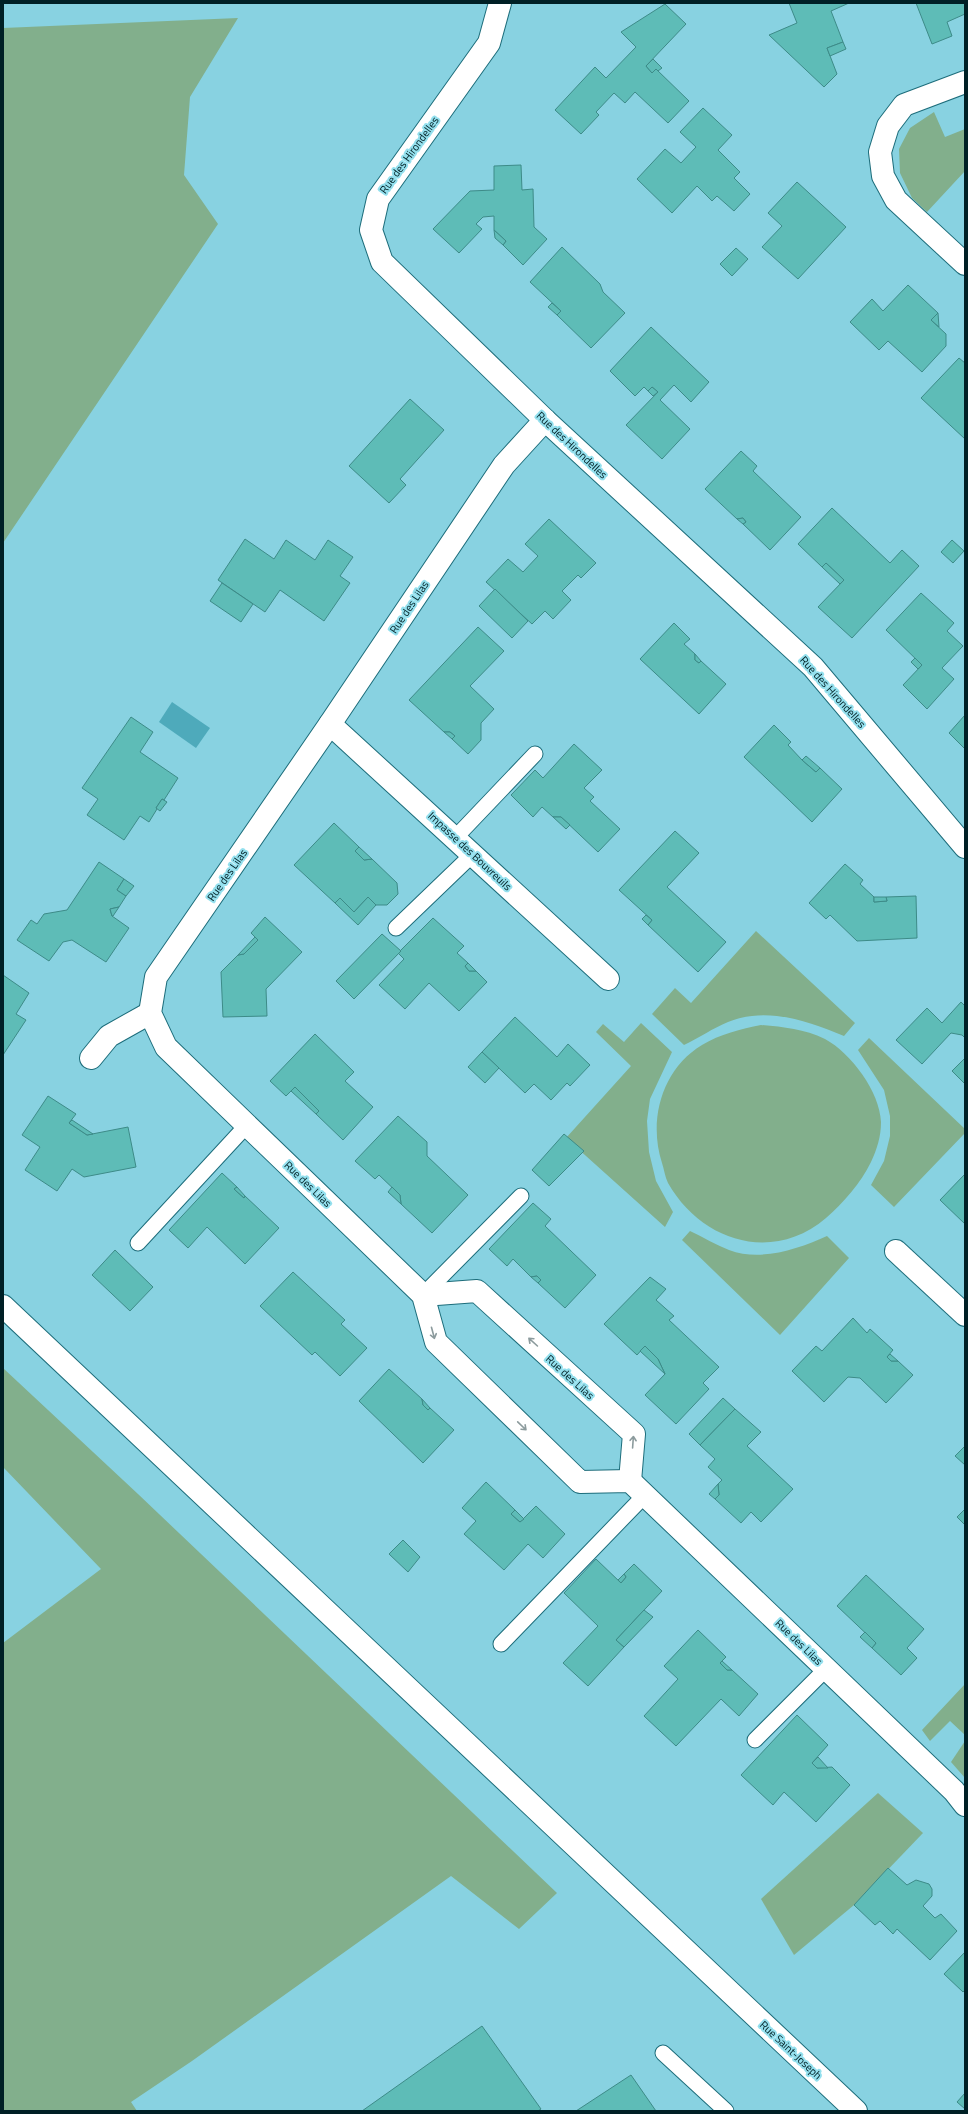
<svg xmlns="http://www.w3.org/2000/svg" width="968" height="2114" font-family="'Titillium Web',sans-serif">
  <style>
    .green { fill: #82af8c }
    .water { fill: #4eaabb }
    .building { fill: #5ebcb7; stroke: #3d8b88 }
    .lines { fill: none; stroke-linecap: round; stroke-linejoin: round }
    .service-casing { stroke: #1d6d7b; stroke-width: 17 }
    .minor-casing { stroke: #1d6d7b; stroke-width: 24 }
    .tertiary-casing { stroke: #1d6d7b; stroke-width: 24 }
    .service { stroke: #fff; stroke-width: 15 }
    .minor { stroke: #fff; stroke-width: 22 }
    .tertiary { stroke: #fff; stroke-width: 22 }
    .oneway { stroke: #8c9b9d }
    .labels { text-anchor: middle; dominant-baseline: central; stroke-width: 4; stroke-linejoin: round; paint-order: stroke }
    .street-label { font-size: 11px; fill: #002025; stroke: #94e0ee }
  </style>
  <rect width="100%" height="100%" fill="#88d2e1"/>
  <!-- green -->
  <g class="green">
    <path d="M 238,18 L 190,97 L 184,175 L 218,224 L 3,543 L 3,28 Z"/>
    <path d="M 934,112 L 945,137 L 965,129 L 965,171 L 927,212 L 912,198 L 900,173 L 899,149 L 910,128 Z"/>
    <path d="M 756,931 L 855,1023 L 844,1036 C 807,1021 767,1006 728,1022 C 713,1028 699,1038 684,1045 L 652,1014 L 675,988 L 691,1003 Z"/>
    <path d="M 641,1023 L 672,1052 L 650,1099 L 647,1121 L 649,1152 L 656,1181 L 673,1212 L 665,1227 L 566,1138 L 631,1066 L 596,1032 L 603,1024 L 624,1042 Z"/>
    <path d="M 761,1025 C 783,1027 804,1029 825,1039 C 851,1053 880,1092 881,1122 C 881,1137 877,1149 871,1162 C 861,1183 843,1203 826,1218 C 772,1264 701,1241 668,1183 C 665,1177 664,1169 662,1163 C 648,1120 662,1069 702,1045 C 720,1034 741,1029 761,1025 Z"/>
    <path d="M 869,1038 L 965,1129 L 965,1133 L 894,1207 L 871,1185 L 884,1161 L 890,1136 L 890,1116 L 884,1090 L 858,1050 Z"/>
    <path d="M 690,1231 C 703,1237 716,1245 729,1250 C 761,1262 798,1249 827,1236 L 849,1258 L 780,1335 L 682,1240 Z"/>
    <path d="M 3,1368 L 138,1494 L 557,1893 L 519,1929 L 451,1876 L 192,2061 L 131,2102 L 137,2111 L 3,2111 L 3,1643 L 101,1569 L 3,1467 Z"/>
    <path d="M 965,1684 L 965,1735 L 950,1721 L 930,1741 L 922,1730 Z"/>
    <path d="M 965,1741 L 965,1778 L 951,1762 Z"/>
    <path d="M 878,1793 L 923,1833 L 854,1905 L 794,1955 L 761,1899 Z"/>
  </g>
  <!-- water -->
  <path class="water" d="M 172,702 L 210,728 L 196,748 L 159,722 Z"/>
  <!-- building -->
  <g class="building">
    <path d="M 789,3 L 849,3 L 831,11 L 843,42 L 827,48 L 837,74 L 824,87 L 769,35 L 797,23 Z"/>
    <path d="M 916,3 L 965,3 L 965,14 L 947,22 L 952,36 L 932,44 Z"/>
    <path d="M 665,4 L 686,24 L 646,66 L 652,73 L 656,69 L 689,101 L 668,123 L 635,92 L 625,103 L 614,93 L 596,112 L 599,115 L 581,134 L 555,110 L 595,67 L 606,78 L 636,47 L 621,32 Z"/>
    <path d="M 843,42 L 846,49 L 830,56 L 827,48 Z"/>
    <path d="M 653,59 L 662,68 L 658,71 L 656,69 L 652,73 L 646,66 Z"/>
    <path d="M 703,108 L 732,135 L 718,150 L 740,172 L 734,178 L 750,194 L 734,211 L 717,196 L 712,201 L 697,186 L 672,213 L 637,179 L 665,149 L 681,163 L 696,147 L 680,132 Z"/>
    <path d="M 521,165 L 522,190 L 533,189 L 534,227 L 547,239 L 523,265 L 503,245 L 506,241 L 494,230 L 494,216 L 483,217 L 476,224 L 482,229 L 459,253 L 433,229 L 470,191 L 494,190 L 494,166 Z"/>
    <path d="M 797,182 L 846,227 L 798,279 L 762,247 L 782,226 L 768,213 Z"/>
    <path d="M 494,230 L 506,241 L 503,245 L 495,238 Z"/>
    <path d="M 562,247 L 600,284 L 603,292 L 625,313 L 591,348 L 557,315 L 561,311 L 530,282 Z"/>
    <path d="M 736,248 L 748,259 L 732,276 L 720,264 Z"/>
    <path d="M 908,285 L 938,313 L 931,320 L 946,334 L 946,346 L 922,372 L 888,341 L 879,350 L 850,322 L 872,299 L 883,311 Z"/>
    <path d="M 552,303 L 561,311 L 557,315 L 548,307 Z"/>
    <path d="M 938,313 L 939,327 L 931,320 Z"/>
    <path d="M 651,327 L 709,382 L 691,402 L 674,385 L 660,400 L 690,429 L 662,459 L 626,425 L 658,392 L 652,387 L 648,391 L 644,387 L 635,396 L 610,371 Z"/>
    <path d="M 959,358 L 965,363 L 965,439 L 921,398 Z"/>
    <path d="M 652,387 L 658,392 L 653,396 L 648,391 Z"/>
    <path d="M 410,399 L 444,430 L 400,479 L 406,485 L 389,503 L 349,466 Z"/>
    <path d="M 741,451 L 757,466 L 753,471 L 801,517 L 770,550 L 743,524 L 746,522 L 743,518 L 737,519 L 705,489 Z"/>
    <path d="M 832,508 L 890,563 L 902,550 L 919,566 L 852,638 L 818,607 L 844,580 L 826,563 L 822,567 L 798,544 Z"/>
    <path d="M 743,518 L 746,522 L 743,524 L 737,519 Z"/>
    <path d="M 549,519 L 596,563 L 581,578 L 578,575 L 562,591 L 571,600 L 553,619 L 545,611 L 532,624 L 486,582 L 508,559 L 523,572 L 538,556 L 525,544 Z"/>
    <path d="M 245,539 L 274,559 L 286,540 L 315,560 L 328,540 L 353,557 L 340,576 L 350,583 L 324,621 L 280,590 L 265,612 L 218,580 Z"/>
    <path d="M 952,540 L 964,551 L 953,563 L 941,552 Z"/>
    <path d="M 826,563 L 844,580 L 840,584 L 822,567 Z"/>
    <path d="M 222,583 L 253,604 L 241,622 L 210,601 Z"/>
    <path d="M 495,589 L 528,621 L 512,638 L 479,606 Z"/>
    <path d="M 921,593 L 954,623 L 947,631 L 963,646 L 942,668 L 954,679 L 927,709 L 903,685 L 922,665 L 886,630 Z"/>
    <path d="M 674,623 L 690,639 L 684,644 L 695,654 L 695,660 L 699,663 L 701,661 L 726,684 L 699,714 L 640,659 Z"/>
    <path d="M 478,627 L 504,651 L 470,686 L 494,709 L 481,723 L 481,740 L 468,754 L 452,739 L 455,736 L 450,732 L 444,732 L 409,700 Z"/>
    <path d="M 695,654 L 701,661 L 699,663 L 695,660 Z"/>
    <path d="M 915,658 L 922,665 L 918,669 L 911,662 Z"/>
    <path d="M 965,715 L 965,749 L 949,733 Z"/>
    <path d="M 131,717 L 153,732 L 140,752 L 178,778 L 164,800 L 162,799 L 156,808 L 157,809 L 149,822 L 140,816 L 124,840 L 87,815 L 98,799 L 82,788 Z"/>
    <path d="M 774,725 L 791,742 L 788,745 L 802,760 L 816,772 L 820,768 L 842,789 L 812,822 L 744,757 Z"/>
    <path d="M 444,732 L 450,732 L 455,736 L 452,739 Z"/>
    <path d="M 574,744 L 602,770 L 584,788 L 594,797 L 590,801 L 620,829 L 598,852 L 561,817 L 553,817 L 542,807 L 533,817 L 511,795 L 535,770 L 543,778 Z"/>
    <path d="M 806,756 L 820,768 L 816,772 L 802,760 Z"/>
    <path d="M 162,799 L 167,802 L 160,811 L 156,808 Z"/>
    <path d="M 553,817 L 561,817 L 570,825 L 566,829 Z"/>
    <path d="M 334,823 L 359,847 L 355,851 L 364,860 L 372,859 L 397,883 L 398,894 L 387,905 L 376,905 L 368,897 L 354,912 L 340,898 L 335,903 L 294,865 Z"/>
    <path d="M 675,831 L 699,853 L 667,887 L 726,942 L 698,972 L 648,925 L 652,920 L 619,890 Z"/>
    <path d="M 359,847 L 372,859 L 364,860 L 355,851 Z"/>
    <path d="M 99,862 L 124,879 L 117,890 L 126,896 L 119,907 L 110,909 L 112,916 L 129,928 L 106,962 L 72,940 L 63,942 L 49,961 L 17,940 L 31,920 L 37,924 L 44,914 L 67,910 Z"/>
    <path d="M 845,864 L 863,880 L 860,884 L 874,897 L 874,902 L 887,901 L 886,897 L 916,896 L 917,938 L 857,941 L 830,915 L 826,919 L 809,903 Z"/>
    <path d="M 124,879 L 134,886 L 126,896 L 117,890 Z"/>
    <path d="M 368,897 L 376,905 L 358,925 L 335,903 L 340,898 L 354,912 Z"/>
    <path d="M 874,897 L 886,897 L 887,901 L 874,902 Z"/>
    <path d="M 119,907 L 113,916 L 112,916 L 110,909 Z"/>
    <path d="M 646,915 L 652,920 L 648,925 L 642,919 Z"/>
    <path d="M 265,917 L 302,952 L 266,989 L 267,1016 L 223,1017 L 221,972 L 238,955 L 244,954 L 258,940 L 251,933 Z"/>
    <path d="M 433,918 L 464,946 L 457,953 L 468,963 L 465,966 L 469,971 L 476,971 L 487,982 L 459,1011 L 429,983 L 405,1009 L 379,985 L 404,959 L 398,953 Z"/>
    <path d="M 382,934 L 401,951 L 354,999 L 336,981 Z"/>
    <path d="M 255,937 L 258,940 L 244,954 L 238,955 Z"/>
    <path d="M 468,963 L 476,971 L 469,971 L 465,966 Z"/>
    <path d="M 3,975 L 29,993 L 16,1014 L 26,1020 L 3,1055 Z"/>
    <path d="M 961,1002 L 965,1006 L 965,1038 L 962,1035 L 951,1033 L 922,1064 L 896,1040 L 927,1008 L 942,1023 Z"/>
    <path d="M 515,1017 L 557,1057 L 568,1044 L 590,1065 L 570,1086 L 567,1083 L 551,1100 L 534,1084 L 525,1093 L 482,1052 Z"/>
    <path d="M 315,1034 L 354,1072 L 345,1081 L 373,1107 L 343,1140 L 316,1114 L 319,1111 L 295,1087 L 286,1096 L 270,1081 Z"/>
    <path d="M 482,1052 L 499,1068 L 485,1083 L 468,1067 Z"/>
    <path d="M 965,1058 L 965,1084 L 952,1071 Z"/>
    <path d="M 295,1087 L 319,1111 L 316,1114 L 291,1091 Z"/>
    <path d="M 48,1096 L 76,1114 L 69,1123 L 87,1135 L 128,1127 L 136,1167 L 84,1177 L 72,1169 L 57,1191 L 25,1170 L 40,1147 L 22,1135 Z"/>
    <path d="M 398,1116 L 427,1142 L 427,1156 L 468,1195 L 432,1233 L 401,1204 L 400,1195 L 379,1175 L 375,1179 L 355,1161 Z"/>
    <path d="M 72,1120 L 93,1134 L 87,1135 L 69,1123 Z"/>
    <path d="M 564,1134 L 584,1151 L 549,1186 L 532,1170 Z"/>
    <path d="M 222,1173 L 237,1187 L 234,1189 L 244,1198 L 245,1196 L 279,1228 L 245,1264 L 207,1227 L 188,1248 L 169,1230 Z"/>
    <path d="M 965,1174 L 965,1224 L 940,1200 Z"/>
    <path d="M 237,1187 L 245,1196 L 244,1198 L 234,1189 Z"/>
    <path d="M 392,1187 L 400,1195 L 401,1204 L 388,1192 Z"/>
    <path d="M 533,1203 L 551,1219 L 545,1226 L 596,1275 L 565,1308 L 538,1283 L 541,1280 L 537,1276 L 531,1277 L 513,1259 L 507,1266 L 489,1249 Z"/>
    <path d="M 115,1250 L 153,1287 L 130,1311 L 92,1275 Z"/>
    <path d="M 293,1272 L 345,1320 L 341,1324 L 367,1348 L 340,1376 L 315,1352 L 312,1355 L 260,1306 Z"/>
    <path d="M 537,1276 L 541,1280 L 538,1283 L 531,1277 Z"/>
    <path d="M 650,1277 L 666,1289 L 656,1300 L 674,1316 L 669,1320 L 719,1367 L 703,1383 L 709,1389 L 676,1424 L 645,1395 L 665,1374 L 658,1359 L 645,1346 L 637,1355 L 604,1324 Z"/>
    <path d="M 853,1318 L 867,1333 L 870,1329 L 893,1350 L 887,1357 L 891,1361 L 898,1361 L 913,1375 L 886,1403 L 860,1378 L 848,1377 L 824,1402 L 792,1371 L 816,1346 L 822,1351 Z"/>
    <path d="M 645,1346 L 658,1359 L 665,1374 L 640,1351 Z"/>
    <path d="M 890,1354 L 898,1361 L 891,1361 L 887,1357 Z"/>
    <path d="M 389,1369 L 422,1399 L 423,1405 L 428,1410 L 430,1408 L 454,1430 L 423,1463 L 359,1401 Z"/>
    <path d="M 723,1398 L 735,1409 L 700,1445 L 689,1434 Z"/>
    <path d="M 422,1399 L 430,1408 L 428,1410 L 423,1405 Z"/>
    <path d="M 735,1409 L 761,1432 L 747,1446 L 793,1489 L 761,1522 L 751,1512 L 741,1523 L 715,1499 L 719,1495 L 718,1484 L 722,1480 L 708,1467 L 715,1459 L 700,1445 Z"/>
    <path d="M 965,1446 L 965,1465 L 955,1456 Z"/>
    <path d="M 486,1482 L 515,1510 L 511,1514 L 520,1522 L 536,1506 L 565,1534 L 543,1558 L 528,1544 L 504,1570 L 464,1534 L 476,1521 L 462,1508 Z"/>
    <path d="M 718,1484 L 719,1495 L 715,1499 L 709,1494 Z"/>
    <path d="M 965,1509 L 965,1525 L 957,1517 Z"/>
    <path d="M 515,1510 L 524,1519 L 520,1522 L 511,1514 Z"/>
    <path d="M 403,1540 L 420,1557 L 408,1572 L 389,1554 Z"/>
    <path d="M 596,1559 L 621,1583 L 626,1577 L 624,1574 L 634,1564 L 662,1591 L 616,1640 L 624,1647 L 588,1686 L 563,1663 L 598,1626 L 564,1593 Z"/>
    <path d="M 624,1574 L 626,1577 L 621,1583 L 618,1580 Z"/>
    <path d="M 866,1575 L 924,1629 L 907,1648 L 917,1658 L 901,1675 L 872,1648 L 876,1643 L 837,1606 Z"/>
    <path d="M 644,1610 L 653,1617 L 624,1647 L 616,1640 Z"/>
    <path d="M 698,1630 L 726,1657 L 720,1663 L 727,1670 L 732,1670 L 758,1694 L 739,1716 L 721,1699 L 676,1746 L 644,1716 L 678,1679 L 664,1666 Z"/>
    <path d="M 865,1632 L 876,1643 L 872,1648 L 860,1637 Z"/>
    <path d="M 722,1661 L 732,1670 L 727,1670 L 720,1663 Z"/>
    <path d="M 797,1715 L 828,1745 L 812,1763 L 817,1768 L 832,1767 L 850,1785 L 816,1822 L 784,1792 L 773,1805 L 741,1775 Z"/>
    <path d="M 818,1757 L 828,1768 L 817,1768 L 812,1763 Z"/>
    <path d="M 888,1868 L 907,1885 L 916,1880 L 929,1884 L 932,1889 L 932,1896 L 923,1906 L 935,1918 L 941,1914 L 957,1931 L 930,1960 L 897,1929 L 893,1934 L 880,1921 L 875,1925 L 854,1905 Z"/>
    <path d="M 965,1952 L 965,1990 L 963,1992 L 944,1974 Z"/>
    <path d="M 482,2026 L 541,2109 L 538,2111 L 362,2111 Z"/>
    <path d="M 631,2075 L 656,2111 L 576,2111 Z"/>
    <path d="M 965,2093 L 965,2109 L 957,2102 Z"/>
  </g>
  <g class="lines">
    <defs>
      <g id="service">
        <path d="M 455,838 L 535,754"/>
        <path d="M 396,928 L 473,854"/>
        <path d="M 138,1243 L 247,1125"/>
        <path d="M 423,1295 L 521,1196"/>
        <path d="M 501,1644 L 645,1495"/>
        <path d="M 755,1740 L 826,1669"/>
        <path d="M 663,2053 L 726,2111"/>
      </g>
      <g id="minor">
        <path d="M 500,3 L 489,43 L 378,199 L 371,230 L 382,262 L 545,420 L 813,667 L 965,847"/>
        <path d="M 965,82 L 904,105 L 888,126 L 880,152 L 883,176 L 896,200 L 965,264"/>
        <path d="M 545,420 L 504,465 L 330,724 L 156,977 L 150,1013 L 166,1047 L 423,1295 L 436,1342 L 580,1482 L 630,1481 L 954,1791 L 965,1805"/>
        <path d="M 330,724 L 608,979"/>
        <path d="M 91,1058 L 109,1036 L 150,1013"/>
        <path d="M 896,1251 L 965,1315"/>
        <path d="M 423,1295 L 477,1291 L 634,1434 L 630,1481"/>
      </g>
      <path id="tertiary" d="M 3,1306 L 856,2111"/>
    </defs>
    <!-- service casing -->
    <use href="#service" class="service-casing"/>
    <!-- minor casing -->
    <use href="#minor" class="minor-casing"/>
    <!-- tertiary casing -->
    <use href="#tertiary" class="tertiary-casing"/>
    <!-- service -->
    <use href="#service" class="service"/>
    <!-- minor -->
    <use href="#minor" class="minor"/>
    <!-- tertiary -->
    <use href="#tertiary" class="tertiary"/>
  </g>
  <!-- one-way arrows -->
  <defs><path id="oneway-shaft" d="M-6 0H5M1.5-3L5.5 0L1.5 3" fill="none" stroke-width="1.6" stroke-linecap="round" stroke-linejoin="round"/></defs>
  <g class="oneway">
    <use href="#oneway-shaft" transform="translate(433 1333) rotate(75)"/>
    <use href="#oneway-shaft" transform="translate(533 1342) rotate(-138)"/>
    <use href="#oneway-shaft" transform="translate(522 1426) rotate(44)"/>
    <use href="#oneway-shaft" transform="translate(633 1442) rotate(-86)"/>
  </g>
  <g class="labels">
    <!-- street labels -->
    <g class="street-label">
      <text transform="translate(409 155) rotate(-54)">Rue des Hirondelles</text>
      <text transform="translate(572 445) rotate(43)">Rue des Hirondelles</text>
      <text transform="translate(409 607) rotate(-56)">Rue des Lilas</text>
      <text transform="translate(833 692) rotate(48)">Rue des Hirondelles</text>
      <text transform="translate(470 851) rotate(43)">Impasse des Bouvreuils</text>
      <text transform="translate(227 875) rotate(-55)">Rue des Lilas</text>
      <text transform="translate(308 1184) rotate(44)">Rue des Lilas</text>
      <text transform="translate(570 1377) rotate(42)">Rue des Lilas</text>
      <text transform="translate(799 1642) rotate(44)">Rue des Lilas</text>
      <text transform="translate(791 2050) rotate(43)">Rue Saint-Joseph</text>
    </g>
  </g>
  <!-- border -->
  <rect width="968" height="2114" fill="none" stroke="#002025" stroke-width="8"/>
</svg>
